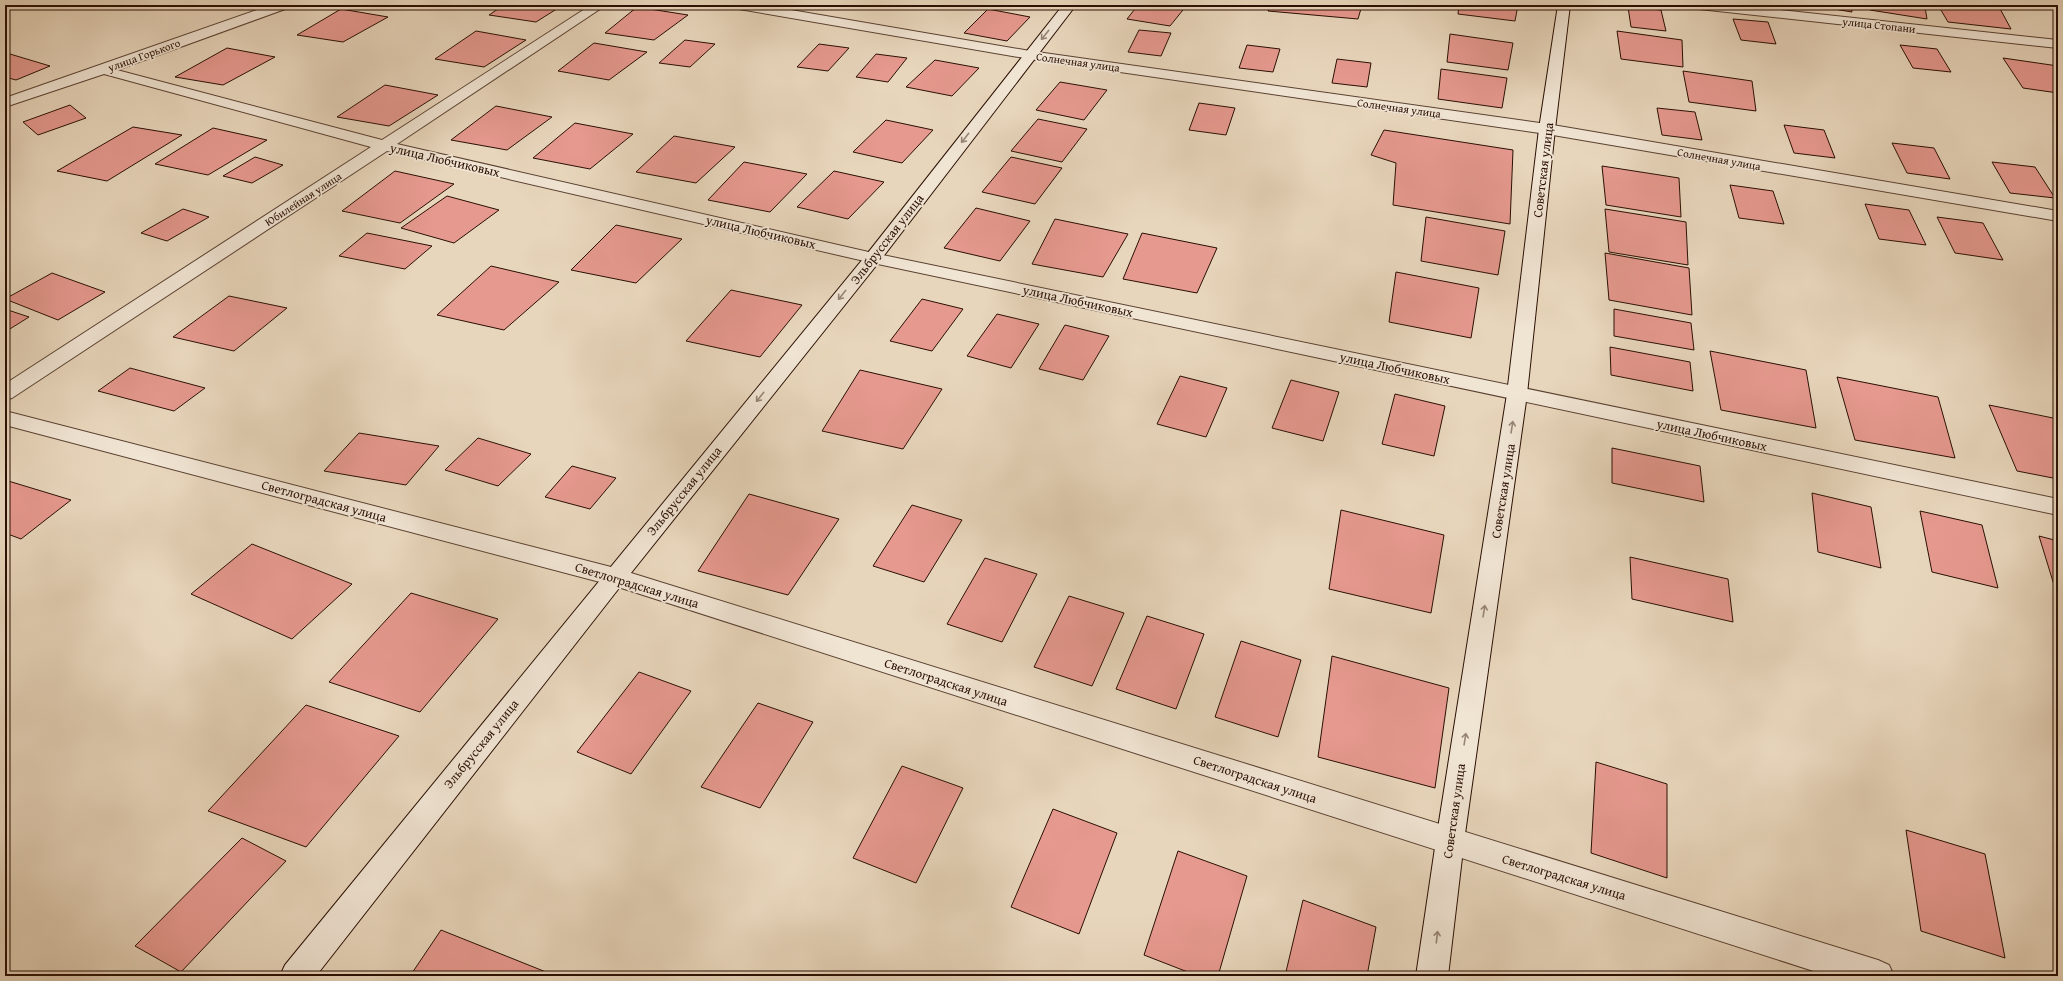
<svg xmlns="http://www.w3.org/2000/svg" width="2063" height="981" font-family="'Gentium Book Plus',serif">
  <style>
    .building { fill: #e6998f; stroke: #2a0f03 }
    .lines { fill: none; stroke-linecap: round; stroke-linejoin: round }
    .street-casing { stroke: #5a4131; stroke-width: 2 }
    .secondary-casing { stroke: #2a0f03; stroke-width: 2 }
    .street { fill: #f0e4d3; fill-rule: evenodd }
    .secondary { fill: #f0e4d3; fill-rule: evenodd }
    .oneway { stroke: #978475 }
    .labels { text-anchor: middle; dominant-baseline: central; stroke-width: 3.5; stroke-linejoin: round; paint-order: stroke }
    .far-street-label { font-size: 11px; fill: #2a0f03; stroke: #f0e4d3 }
    .street-label { font-size: 13px; fill: #2a0f03; stroke: #f0e4d3 }
  </style>
  <rect width="100%" height="100%" fill="#e8d6bc"/>
  <filter id="stains"><feTurbulence type="fractalNoise" baseFrequency=".005" numOctaves="4"/><feColorMatrix values="0 0 0 0 .2 0 0 0 0 .09 0 0 0 0 .02 0 0 0 .5 -.17"/></filter>
  <radialGradient id="worn" r=".72"><stop offset=".6" stop-color="#630" stop-opacity="0"/><stop offset="1" stop-color="#630" stop-opacity=".3"/></radialGradient>
  <!-- building -->
  <g class="building">
    <path d="M 504,5 L 563,5 L 536,22 L 489,15 Z"/>
    <path d="M 1013,5 L 1038,5 L 1034,9 Z"/>
    <path d="M 1138,5 L 1187,5 L 1170,26 L 1127,19 Z"/>
    <path d="M 1270,5 L 1362,5 L 1358,19 L 1268,11 Z"/>
    <path d="M 1459,5 L 1518,5 L 1515,21 L 1458,14 Z"/>
    <path d="M 1810,5 L 1851,5 L 1852,12 Z"/>
    <path d="M 1870,5 L 1912,5 L 1925,7 L 1927,19 L 1870,10 Z"/>
    <path d="M 1938,5 L 1998,5 L 2011,29 L 1948,22 Z"/>
    <path d="M 637,7 L 688,15 L 654,40 L 605,33 Z"/>
    <path d="M 1628,7 L 1661,10 L 1666,31 L 1631,27 Z"/>
    <path d="M 341,9 L 388,17 L 343,42 L 297,35 Z"/>
    <path d="M 988,9 L 1030,17 L 1007,41 L 964,33 Z"/>
    <path d="M 1733,19 L 1768,22 L 1776,44 L 1741,40 Z"/>
    <path d="M 1139,30 L 1171,33 L 1161,56 L 1128,52 Z"/>
    <path d="M 476,31 L 526,40 L 484,67 L 435,59 Z"/>
    <path d="M 1617,31 L 1682,40 L 1683,67 L 1621,59 Z"/>
    <path d="M 1450,34 L 1513,43 L 1508,70 L 1447,62 Z"/>
    <path d="M 685,40 L 715,44 L 690,67 L 659,63 Z"/>
    <path d="M 594,43 L 647,52 L 609,80 L 558,71 Z"/>
    <path d="M 819,44 L 849,48 L 828,71 L 797,67 Z"/>
    <path d="M 1247,45 L 1280,49 L 1273,72 L 1239,68 Z"/>
    <path d="M 1900,45 L 1937,49 L 1951,72 L 1913,68 Z"/>
    <path d="M 227,48 L 275,57 L 223,85 L 175,77 Z"/>
    <path d="M 10,54 L 50,66 L 16,80 L 5,77 L 5,56 Z"/>
    <path d="M 876,54 L 907,58 L 888,82 L 856,77 Z"/>
    <path d="M 2003,58 L 2058,66 L 2058,93 L 2023,88 Z"/>
    <path d="M 1337,59 L 1371,63 L 1367,87 L 1332,83 Z"/>
    <path d="M 935,60 L 979,68 L 952,96 L 906,87 Z"/>
    <path d="M 1441,69 L 1507,78 L 1502,108 L 1438,99 Z"/>
    <path d="M 1683,71 L 1752,81 L 1756,111 L 1689,102 Z"/>
    <path d="M 1060,82 L 1107,90 L 1084,120 L 1036,110 Z"/>
    <path d="M 385,85 L 438,95 L 389,126 L 337,117 Z"/>
    <path d="M 1199,103 L 1235,108 L 1226,135 L 1189,130 Z"/>
    <path d="M 70,105 L 86,118 L 38,135 L 23,122 Z"/>
    <path d="M 496,106 L 552,117 L 507,150 L 451,140 Z"/>
    <path d="M 1657,108 L 1695,112 L 1702,140 L 1662,135 Z"/>
    <path d="M 1038,119 L 1087,129 L 1062,162 L 1011,151 Z"/>
    <path d="M 886,120 L 933,130 L 902,163 L 853,152 Z"/>
    <path d="M 575,123 L 633,134 L 590,169 L 533,158 Z"/>
    <path d="M 1784,125 L 1824,130 L 1835,158 L 1794,153 Z"/>
    <path d="M 133,127 L 182,135 L 107,181 L 57,171 Z"/>
    <path d="M 213,128 L 267,140 L 208,175 L 155,164 Z"/>
    <path d="M 1384,130 L 1513,150 L 1510,224 L 1393,205 L 1396,163 L 1371,155 Z"/>
    <path d="M 674,136 L 735,147 L 696,183 L 636,172 Z"/>
    <path d="M 1892,143 L 1934,148 L 1950,179 L 1907,173 Z"/>
    <path d="M 255,157 L 283,165 L 252,183 L 223,176 Z"/>
    <path d="M 1011,157 L 1062,168 L 1035,204 L 982,192 Z"/>
    <path d="M 744,162 L 807,174 L 770,212 L 708,200 Z"/>
    <path d="M 1992,162 L 2035,167 L 2055,198 L 2010,193 Z"/>
    <path d="M 1602,166 L 1679,178 L 1681,217 L 1606,205 Z"/>
    <path d="M 395,171 L 454,184 L 400,223 L 342,211 Z"/>
    <path d="M 834,171 L 884,182 L 848,219 L 797,207 Z"/>
    <path d="M 1730,185 L 1773,191 L 1784,224 L 1739,218 Z"/>
    <path d="M 447,196 L 499,210 L 454,243 L 401,228 Z"/>
    <path d="M 1865,204 L 1909,210 L 1926,245 L 1879,239 Z"/>
    <path d="M 976,208 L 1030,221 L 1000,261 L 944,248 Z"/>
    <path d="M 183,209 L 209,217 L 167,241 L 141,233 Z"/>
    <path d="M 1605,209 L 1686,222 L 1688,265 L 1609,252 Z"/>
    <path d="M 1426,217 L 1505,231 L 1498,275 L 1421,261 Z"/>
    <path d="M 1937,217 L 1983,223 L 2003,260 L 1955,253 Z"/>
    <path d="M 1055,219 L 1128,234 L 1103,277 L 1032,264 Z"/>
    <path d="M 616,225 L 682,239 L 636,283 L 571,270 Z"/>
    <path d="M 367,233 L 432,246 L 405,269 L 339,256 Z"/>
    <path d="M 1142,233 L 1217,248 L 1197,293 L 1123,279 Z"/>
    <path d="M 1605,253 L 1689,268 L 1692,315 L 1609,300 Z"/>
    <path d="M 491,266 L 559,282 L 504,330 L 437,315 Z"/>
    <path d="M 1396,272 L 1479,288 L 1471,338 L 1389,322 Z"/>
    <path d="M 52,273 L 105,292 L 58,320 L 5,299 Z"/>
    <path d="M 731,290 L 802,305 L 760,357 L 686,341 Z"/>
    <path d="M 229,296 L 287,308 L 234,351 L 173,337 Z"/>
    <path d="M 922,299 L 963,309 L 932,351 L 890,341 Z"/>
    <path d="M 5,309 L 29,317 L 5,332 Z"/>
    <path d="M 1614,309 L 1691,323 L 1694,350 L 1614,336 Z"/>
    <path d="M 997,314 L 1039,324 L 1011,368 L 967,356 Z"/>
    <path d="M 1065,325 L 1109,336 L 1083,380 L 1039,369 Z"/>
    <path d="M 1610,347 L 1690,362 L 1693,391 L 1611,375 Z"/>
    <path d="M 1710,351 L 1806,370 L 1816,428 L 1721,410 Z"/>
    <path d="M 130,368 L 205,388 L 174,411 L 98,391 Z"/>
    <path d="M 860,370 L 942,389 L 903,449 L 822,431 Z"/>
    <path d="M 1180,376 L 1227,388 L 1206,437 L 1157,424 Z"/>
    <path d="M 1837,377 L 1938,397 L 1955,458 L 1855,440 Z"/>
    <path d="M 1291,380 L 1339,392 L 1323,441 L 1272,428 Z"/>
    <path d="M 1395,394 L 1445,406 L 1434,456 L 1382,444 Z"/>
    <path d="M 1989,405 L 2058,419 L 2058,479 L 2017,471 Z"/>
    <path d="M 359,433 L 439,446 L 406,485 L 324,471 Z"/>
    <path d="M 478,438 L 531,454 L 498,486 L 445,470 Z"/>
    <path d="M 1612,448 L 1700,466 L 1704,502 L 1612,483 Z"/>
    <path d="M 572,466 L 616,478 L 590,509 L 545,497 Z"/>
    <path d="M 5,480 L 71,500 L 21,539 L 5,533 Z"/>
    <path d="M 1812,493 L 1871,507 L 1881,568 L 1818,552 Z"/>
    <path d="M 749,494 L 839,519 L 788,595 L 698,571 Z"/>
    <path d="M 912,505 L 962,520 L 924,582 L 873,566 Z"/>
    <path d="M 1341,510 L 1444,535 L 1431,613 L 1329,589 Z"/>
    <path d="M 1920,511 L 1982,525 L 1998,588 L 1932,572 Z"/>
    <path d="M 2039,536 L 2058,541 L 2058,598 Z"/>
    <path d="M 252,544 L 352,584 L 292,639 L 191,594 Z"/>
    <path d="M 1630,557 L 1728,579 L 1733,622 L 1632,599 Z"/>
    <path d="M 985,558 L 1037,574 L 1002,642 L 947,624 Z"/>
    <path d="M 411,593 L 498,619 L 420,712 L 329,682 Z"/>
    <path d="M 1069,596 L 1124,613 L 1092,686 L 1034,667 Z"/>
    <path d="M 1147,616 L 1204,634 L 1176,709 L 1116,689 Z"/>
    <path d="M 1241,641 L 1301,660 L 1278,737 L 1215,717 Z"/>
    <path d="M 1332,656 L 1449,688 L 1435,788 L 1318,757 Z"/>
    <path d="M 639,672 L 691,691 L 631,774 L 577,752 Z"/>
    <path d="M 758,703 L 813,722 L 760,808 L 701,787 Z"/>
    <path d="M 306,705 L 399,736 L 306,847 L 208,811 Z"/>
    <path d="M 1596,762 L 1667,784 L 1667,878 L 1591,853 Z"/>
    <path d="M 902,766 L 963,788 L 916,883 L 853,858 Z"/>
    <path d="M 1053,809 L 1117,833 L 1079,934 L 1011,907 Z"/>
    <path d="M 1906,830 L 1985,854 L 2005,958 L 1921,931 Z"/>
    <path d="M 242,838 L 286,861 L 181,972 L 135,946 Z"/>
    <path d="M 1178,851 L 1247,876 L 1218,976 L 1198,976 L 1144,955 Z"/>
    <path d="M 1303,900 L 1376,927 L 1367,976 L 1285,976 Z"/>
    <path d="M 441,930 L 556,976 L 410,976 Z"/>
  </g>
  <g class="lines">
    <defs>
      <g id="street">
        <path d="M 271,5 L 289,5 L 288,8 L 117,70 L 382,140 L 591,5 L 606,5 L 397,144 L 873,253 L 2058,499 L 2058,515 L 873,263 L 387,151 L 12,398 L 5,400 L 5,384 L 371,147 L 104,74 L 5,107 L 5,98 Z"/>
        <path d="M 733,5 L 762,5 L 1030,51 L 1547,124 L 2058,211 L 2058,221 L 1547,134 L 1030,59 L 739,9 Z"/>
        <path d="M 1693,5 L 1735,5 L 2058,40 L 2058,48 L 1699,9 Z"/>
        <path d="M 5,411 L 615,568 L 1878,960 L 1889,965 L 1894,976 L 1829,976 L 615,586 L 5,425 Z"/>
      </g>
      <g id="secondary">
        <path d="M 1063,5 L 1076,5 L 879,262 L 623,583 L 316,976 L 280,976 L 285,965 L 867,254 Z"/>
        <path d="M 1558,5 L 1570,5 L 1555,129 L 1527,394 L 1464,841 L 1448,976 L 1416,976 L 1436,841 L 1507,394 L 1539,129 Z"/>
      </g>
    </defs>
    <!-- street casing -->
    <use href="#street" class="street-casing"/>
    <!-- secondary casing -->
    <use href="#secondary" class="secondary-casing"/>
    <!-- street -->
    <use href="#street" class="street"/>
    <!-- secondary -->
    <use href="#secondary" class="secondary"/>
  </g>
  <!-- one-way arrows -->
  <defs><path id="oneway-shaft" d="M-6 0H5M1.5-3L5.5 0L1.5 3" fill="none" stroke-width="1.6" stroke-linecap="round" stroke-linejoin="round"/></defs>
  <g class="oneway">
    <use href="#oneway-shaft" transform="translate(1045 35) rotate(129)"/>
    <use href="#oneway-shaft" transform="translate(965 138) rotate(128)"/>
    <use href="#oneway-shaft" transform="translate(842 295) rotate(129)"/>
    <use href="#oneway-shaft" transform="translate(760 397) rotate(129)"/>
    <use href="#oneway-shaft" transform="translate(1512 427) rotate(-81)"/>
    <use href="#oneway-shaft" transform="translate(1484 611) rotate(-81)"/>
    <use href="#oneway-shaft" transform="translate(1465 739) rotate(-81)"/>
    <use href="#oneway-shaft" transform="translate(1437 937) rotate(-83)"/>
  </g>
  <g class="labels">
    <!-- far-street labels -->
    <g class="far-street-label">
      <text transform="translate(1879 25) rotate(6)">улица Стопани</text>
      <text transform="translate(144 55) rotate(-20)">улица Горького</text>
      <text transform="translate(1078 62) rotate(8)">Солнечная улица</text>
      <text transform="translate(1399 108) rotate(8)">Солнечная улица</text>
      <text transform="translate(1719 159) rotate(10)">Солнечная улица</text>
      <text transform="translate(303 199) rotate(-33)">Юбилейная улица</text>
    </g>
    <!-- street labels -->
    <g class="street-label">
      <text transform="translate(445 160) rotate(13)">улица Любчиковых</text>
      <text transform="translate(1543 170) rotate(-83)">Советская улица</text>
      <text transform="translate(761 232) rotate(13)">улица Любчиковых</text>
      <text transform="translate(887 239) rotate(-52)">Эльбрусская улица</text>
      <text transform="translate(1078 301) rotate(12)">улица Любчиковых</text>
      <text transform="translate(1395 368) rotate(12)">улица Любчиковых</text>
      <text transform="translate(1712 435) rotate(12)">улица Любчиковых</text>
      <text transform="translate(684 491) rotate(-51)">Эльбрусская улица</text>
      <text transform="translate(1503 491) rotate(-81)">Советская улица</text>
      <text transform="translate(324 501) rotate(15)">Светлоградская улица</text>
      <text transform="translate(637 585) rotate(17)">Светлоградская улица</text>
      <text transform="translate(946 682) rotate(18)">Светлоградская улица</text>
      <text transform="translate(481 744) rotate(-51)">Эльбрусская улица</text>
      <text transform="translate(1255 779) rotate(18)">Светлоградская улица</text>
      <text transform="translate(1454 811) rotate(-82)">Советская улица</text>
      <text transform="translate(1564 877) rotate(17)">Светлоградская улица</text>
    </g>
  </g>
  <!-- margin -->
  <rect width="2063" height="981" fill="none" stroke="#e8d6bc" stroke-width="20"/>
  <rect x="6" y="6" width="2051" height="969" fill="none" stroke="#2a0f03" stroke-width="2"/>
  <rect x="10" y="10" width="2043" height="961" fill="none" stroke="#2a0f03"/>
  <rect width="100%" height="100%" filter="url(#stains)"/>
  <rect width="100%" height="100%" fill="url(#worn)"/>
</svg>
